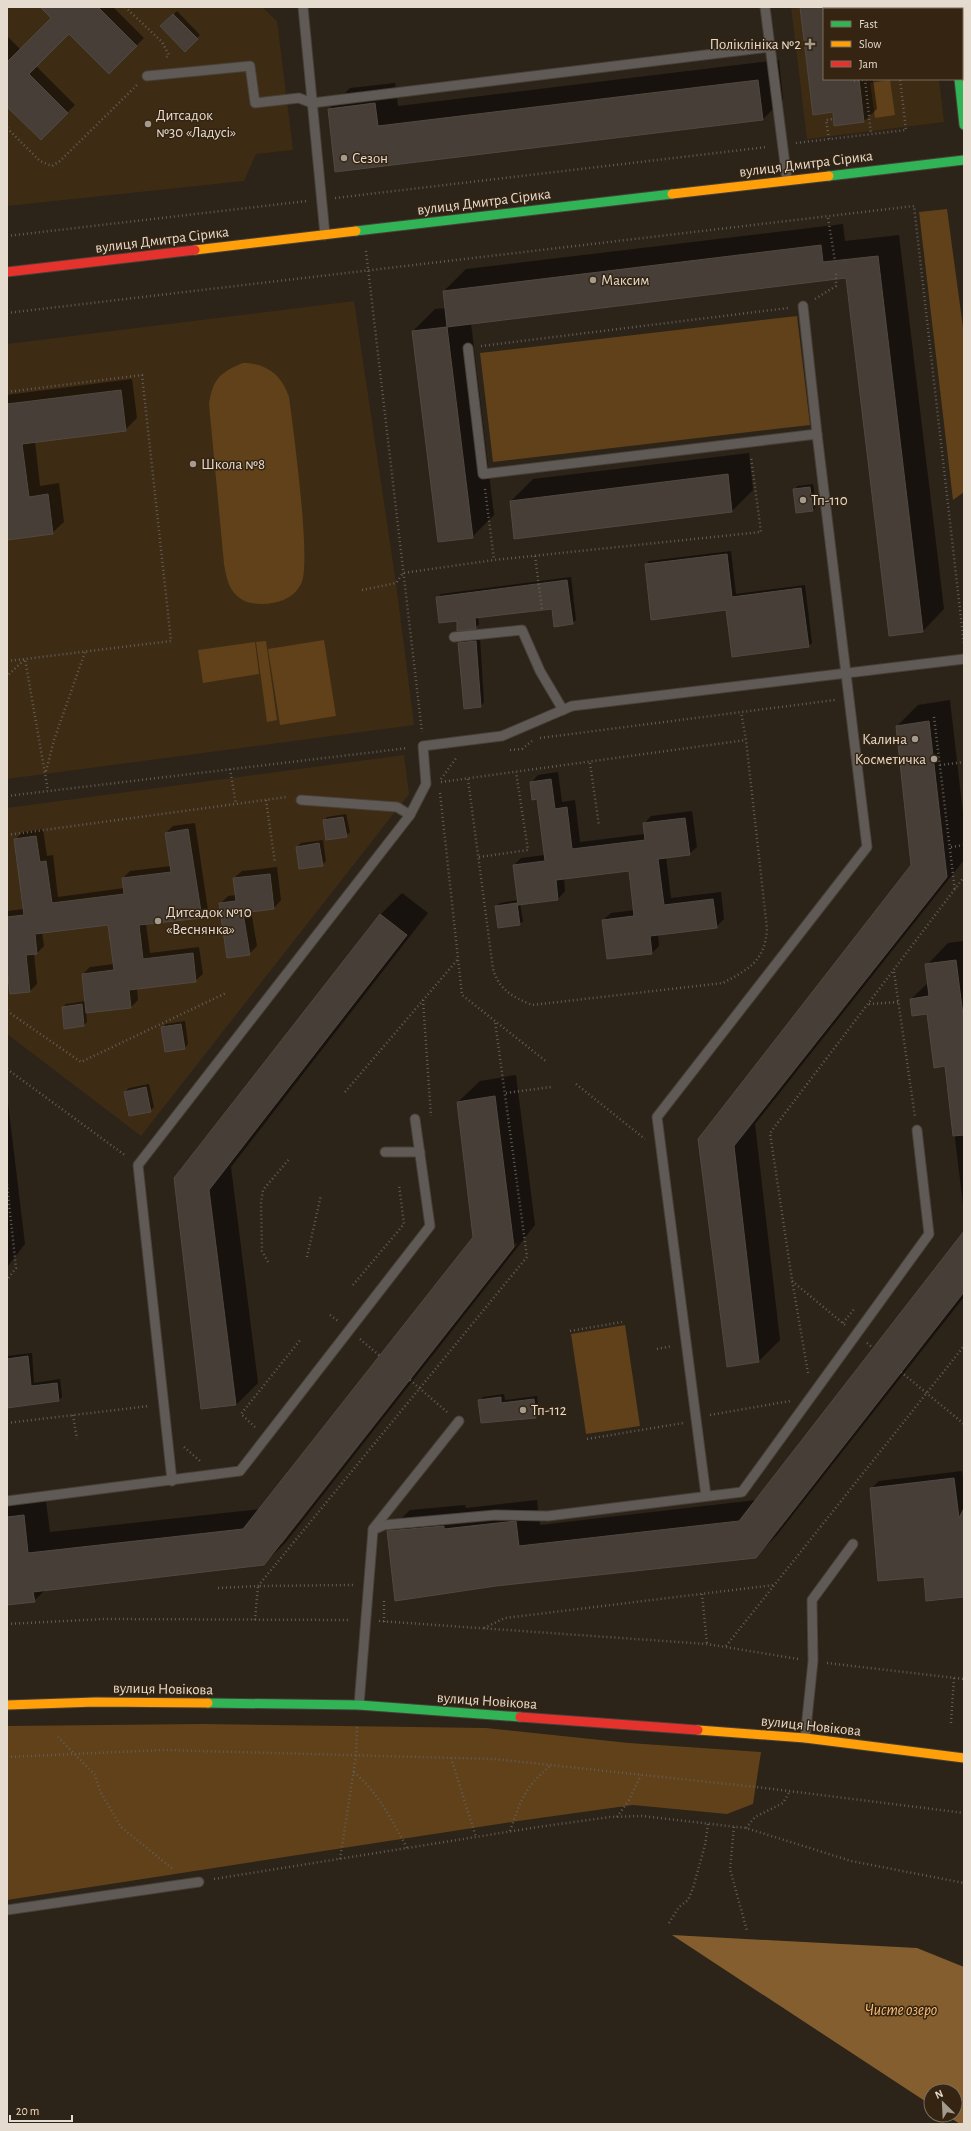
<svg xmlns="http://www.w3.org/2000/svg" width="971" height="2131" font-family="'Alegreya Sans',sans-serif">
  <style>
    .built { fill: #3e2b14 }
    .green { fill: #614119 }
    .water { fill: #845e2e }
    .shadow { fill: #0007; fill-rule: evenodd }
    .building { fill: #473f37; stroke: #504941 }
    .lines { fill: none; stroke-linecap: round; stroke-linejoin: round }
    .lane-casing { stroke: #484038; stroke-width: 11 }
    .fast-casing { stroke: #484038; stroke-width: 11 }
    .slow-casing { stroke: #484038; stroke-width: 11 }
    .jam-casing { stroke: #484038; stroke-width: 11 }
    .path { stroke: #625e59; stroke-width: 2.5; stroke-dasharray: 1 3; stroke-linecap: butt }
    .lane { stroke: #5f5a55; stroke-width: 9 }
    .fast { stroke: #30b455; stroke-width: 9 }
    .slow { stroke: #ff9f0a; stroke-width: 9 }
    .jam { stroke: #e5322d; stroke-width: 9 }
    .poi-dot { fill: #a49b8f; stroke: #342411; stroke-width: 1.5 }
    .labels { text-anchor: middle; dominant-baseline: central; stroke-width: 3; stroke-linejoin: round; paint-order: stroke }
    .poi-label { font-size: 15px; fill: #e5dbcf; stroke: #342411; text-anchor: start }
    .street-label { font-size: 15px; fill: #e5dbcf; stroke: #342411 }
    .water-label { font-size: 16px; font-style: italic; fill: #fcbd73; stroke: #342411 }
  </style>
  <rect width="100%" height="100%" fill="#2c2319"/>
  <!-- built -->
  <g class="built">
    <path d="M 7,7 L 262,7 L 277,21 L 293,150 L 256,154 L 244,181 L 7,206 Z"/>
    <path d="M 791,7 L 930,7 L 930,9 L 824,9 L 824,79 L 939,79 L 944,122 L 807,139 Z"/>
    <path d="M 354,301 L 396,583 L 414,725 L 7,779 L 7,344 Z"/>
    <path d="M 404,755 L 409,794 L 141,1136 L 7,1034 L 7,808 Z"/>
  </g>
  <!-- green -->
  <g class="green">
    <path d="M 890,80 L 895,115 L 875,118 L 870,83 Z"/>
    <path d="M 947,209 L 964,335 L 964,492 L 953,500 L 919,212 Z"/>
    <path d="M 797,316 L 810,425 L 493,462 L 480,353 Z"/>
    <path d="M 243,363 C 266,363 282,375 289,397 C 293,427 312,565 301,584 C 292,602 269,606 251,603 C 231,598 227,582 224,564 L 209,404 C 213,379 219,373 243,363 Z"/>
    <path d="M 324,640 L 336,716 L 280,725 L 268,649 Z"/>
    <path d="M 266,641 L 277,720 L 267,722 L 256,642 Z"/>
    <path d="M 255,642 L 259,674 L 203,683 L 198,650 Z"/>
    <path d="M 625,1325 L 640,1426 L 586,1434 L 571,1334 Z"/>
    <path d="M 201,1724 L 486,1728 L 629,1743 L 761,1752 L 753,1804 L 727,1814 L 633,1805 L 511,1822 L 7,1900 L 7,1726 Z"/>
  </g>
  <!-- water -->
  <path class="water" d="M 672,1935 L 917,1948 L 964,1967 L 964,2124 L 960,2124 L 946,2115 L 955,2115 L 955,2091 L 931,2091 L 931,2105 Z"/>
  <!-- shadow -->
  <g class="shadow">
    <path d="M 42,7 L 113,7 L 144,38 L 109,73 L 69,33 L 36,66 L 75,105 L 44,136 L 7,105 L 7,36 L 21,50 L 53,18 Z"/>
    <path d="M 801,7 L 865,7 L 865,9 L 824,9 L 824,79 L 873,79 L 877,109 L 864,121 L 835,125 L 834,111 Z"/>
    <path d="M 177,11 L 200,35 L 185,50 L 161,26 Z"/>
    <path d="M 779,60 L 783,99 L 763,119 L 336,171 L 329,109 L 350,88 L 395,83 L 398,106 Z"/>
    <path d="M 843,224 L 845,241 L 899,235 L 944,609 L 923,631 L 847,277 L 471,323 L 494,515 L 472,537 L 413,331 L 435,309 L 446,308 L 444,291 L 466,269 Z"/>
    <path d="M 132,379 L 137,418 L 125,430 L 35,441 L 40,486 L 59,483 L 64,522 L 52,533 L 7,539 L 7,395 Z"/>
    <path d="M 749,453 L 753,490 L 732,511 L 511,501 L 533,479 Z"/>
    <path d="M 813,484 L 816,506 L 813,510 L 794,490 L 798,486 Z"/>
    <path d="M 731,551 L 736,594 L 805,585 L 812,643 L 808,646 L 646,565 L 649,561 Z"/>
    <path d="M 571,577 L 576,620 L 572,623 L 553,607 L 478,617 L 479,624 L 475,628 L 458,620 L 437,598 L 441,594 Z"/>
    <path d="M 480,638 L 484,702 L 481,706 L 459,643 L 463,639 Z"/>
    <path d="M 950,700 L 964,822 L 964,860 L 755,1124 L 780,1340 L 759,1361 L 728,1366 L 699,1139 L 912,866 L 897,726 L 918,705 Z"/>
    <path d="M 558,772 L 562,802 L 575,800 L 580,842 L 645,834 L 644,824 L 651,816 L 692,811 L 697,847 L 689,854 L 666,857 L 671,898 L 721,892 L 724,919 L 716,927 L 658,934 L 659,946 L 652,953 L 603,920 L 611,913 L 635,910 L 630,869 L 564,878 L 565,891 L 558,899 L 520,903 L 523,921 L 519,924 L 496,906 L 500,903 L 518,900 L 514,865 L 521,858 L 545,855 L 538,798 L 531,783 L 538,775 Z"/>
    <path d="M 346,814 L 350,832 L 346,836 L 324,821 L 327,817 Z"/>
    <path d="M 195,823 L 208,910 L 201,917 L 146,924 L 150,953 L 199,947 L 203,974 L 195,981 L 137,988 L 138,1000 L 131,1007 L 86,1012 L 87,1022 L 84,1025 L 63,1007 L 66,1004 L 86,1001 L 83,974 L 90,967 L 114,964 L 109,924 L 42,932 L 44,946 L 37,953 L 34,953 L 37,984 L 30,991 L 11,993 L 10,985 L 7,986 L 7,911 L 24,909 L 15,840 L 22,832 L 43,829 L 47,856 L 53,855 L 58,897 L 124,888 L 123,878 L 130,871 L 171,866 L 166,833 L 173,826 Z"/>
    <path d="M 323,840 L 326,861 L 322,865 L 297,847 L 301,843 Z"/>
    <path d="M 277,867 L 281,900 L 274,908 L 251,911 L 257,946 L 249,954 L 220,904 L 228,896 L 236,895 L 234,878 L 242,871 Z"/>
    <path d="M 402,893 L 428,913 L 231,1167 L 258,1383 L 236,1405 L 202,1408 L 175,1178 L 381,914 Z"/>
    <path d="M 964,941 L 964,1212 L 946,1065 L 928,1013 L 911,999 L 929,982 L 927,965 L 948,943 Z"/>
    <path d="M 185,1021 L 188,1044 L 185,1048 L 162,1028 L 166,1024 Z"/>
    <path d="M 516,1075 L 535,1225 L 286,1542 L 264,1564 L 46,1589 L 34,1601 L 7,1604 L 7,1498 L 45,1494 L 50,1532 L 261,1509 L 475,1237 L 458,1102 L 480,1081 ZM 516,1243 L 517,1244 L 282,1544 L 279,1544 Z"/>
    <path d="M 149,1084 L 154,1107 L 150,1111 L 125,1092 L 129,1088 Z"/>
    <path d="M 7,1095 L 25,1244 L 7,1267 Z"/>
    <path d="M 964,1232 L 964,1297 L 777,1535 L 755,1557 L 523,1582 L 388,1531 L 410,1510 L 465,1505 L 466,1508 L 537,1500 L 540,1525 L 756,1500 Z"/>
    <path d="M 32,1353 L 34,1383 L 60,1379 L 62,1397 L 59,1400 L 7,1407 L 7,1356 Z"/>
    <path d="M 504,1394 L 505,1400 L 537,1396 L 539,1414 L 536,1417 L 479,1401 L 483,1397 Z"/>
    <path d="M 962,1471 L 964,1490 L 964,1596 L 925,1576 L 871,1489 L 879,1481 Z"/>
  </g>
  <!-- building -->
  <g class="building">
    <path d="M 40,7 L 98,7 L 137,46 L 109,74 L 69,34 L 29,74 L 68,113 L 41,140 L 7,107 L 7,62 L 51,18 Z"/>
    <path d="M 800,7 L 824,7 L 824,79 L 859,79 L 864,122 L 834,126 L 833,112 L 813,115 Z"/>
    <path d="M 173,14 L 198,39 L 185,52 L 160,26 Z"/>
    <path d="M 758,80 L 763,120 L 335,172 L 328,109 L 375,103 L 378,126 Z"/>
    <path d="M 821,245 L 823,262 L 878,256 L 923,632 L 889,636 L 846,278 L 447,327 L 443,291 Z"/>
    <path d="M 447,327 L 473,538 L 438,542 L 412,331 Z"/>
    <path d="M 121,390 L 126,431 L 22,444 L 29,497 L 48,494 L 53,534 L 7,540 L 7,404 Z"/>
    <path d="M 728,474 L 732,512 L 514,539 L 510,501 Z"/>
    <path d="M 810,487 L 813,511 L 796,513 L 793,489 Z"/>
    <path d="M 727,554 L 732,597 L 801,588 L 809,647 L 732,657 L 726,610 L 651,620 L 645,564 Z"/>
    <path d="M 567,580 L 573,624 L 554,627 L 552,609 L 475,618 L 476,629 L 457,631 L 457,621 L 439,623 L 436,597 Z"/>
    <path d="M 476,641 L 481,707 L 464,709 L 458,643 Z"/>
    <path d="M 929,721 L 947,877 L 734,1146 L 759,1362 L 727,1367 L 698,1139 L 911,865 L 896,726 Z"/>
    <path d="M 551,779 L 555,809 L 567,807 L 572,849 L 645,840 L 643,823 L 685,818 L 690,855 L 658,859 L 664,905 L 713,899 L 717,928 L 650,936 L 652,954 L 607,959 L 602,920 L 634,916 L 629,871 L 556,880 L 558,900 L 518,905 L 513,865 L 545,861 L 537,799 L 532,800 L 530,782 Z"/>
    <path d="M 343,817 L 347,837 L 326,840 L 323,820 Z"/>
    <path d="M 188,829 L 202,918 L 139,925 L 143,959 L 193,953 L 196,982 L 129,990 L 131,1008 L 86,1013 L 82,974 L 114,970 L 108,925 L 35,934 L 37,954 L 26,955 L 30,992 L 10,994 L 7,969 L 7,917 L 24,915 L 14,839 L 36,836 L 40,862 L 46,861 L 52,903 L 124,894 L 122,878 L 171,872 L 165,833 Z"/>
    <path d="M 319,843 L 323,866 L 299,869 L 296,847 Z"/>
    <path d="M 270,874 L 274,909 L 243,913 L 250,955 L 227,958 L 219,903 L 236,901 L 233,878 Z"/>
    <path d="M 517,903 L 520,925 L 498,928 L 495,906 Z"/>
    <path d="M 380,914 L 407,935 L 209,1190 L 236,1405 L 201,1409 L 174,1178 Z"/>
    <path d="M 956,960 L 964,1023 L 964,1135 L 953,1136 L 945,1066 L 934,1068 L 927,1014 L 912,1016 L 910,999 L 929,996 L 925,964 Z"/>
    <path d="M 82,1004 L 84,1026 L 64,1029 L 62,1007 Z"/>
    <path d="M 181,1024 L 185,1049 L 165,1052 L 161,1027 Z"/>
    <path d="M 146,1087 L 151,1112 L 129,1116 L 124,1092 Z"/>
    <path d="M 495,1096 L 514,1247 L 264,1565 L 33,1592 L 35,1602 L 7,1605 L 7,1517 L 24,1515 L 28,1553 L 243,1529 L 473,1237 L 457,1102 Z"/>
    <path d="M 964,1231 L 964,1292 L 756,1558 L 496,1586 L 395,1601 L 387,1531 L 444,1526 L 444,1529 L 516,1521 L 519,1546 L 739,1521 Z"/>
    <path d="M 28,1356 L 31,1386 L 57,1383 L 59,1401 L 7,1408 L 7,1359 Z"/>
    <path d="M 501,1397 L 501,1403 L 534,1399 L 536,1418 L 481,1423 L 478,1400 Z"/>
    <path d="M 954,1478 L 959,1518 L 964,1508 L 964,1597 L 926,1601 L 924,1577 L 878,1581 L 870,1488 Z"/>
  </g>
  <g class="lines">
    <defs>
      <g id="lane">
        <path d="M 303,7 L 325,235"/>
        <path d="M 765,7 L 787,180"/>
        <path d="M 147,76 L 250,66 L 255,103 L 299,98 L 312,103 L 770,47"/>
        <path d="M 803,306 L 817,434"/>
        <path d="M 468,348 L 483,474 L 817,434 L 867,847 L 657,1117 L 706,1496"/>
        <path d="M 454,637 L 522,630 L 540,671 L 563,710"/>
        <path d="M 301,800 L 397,807 L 410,815"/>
        <path d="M 385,1152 L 420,1152"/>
        <path d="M 172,1481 L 138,1165 L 410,815 L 426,784 L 423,746 L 502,736 L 572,706 L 964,659"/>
        <path d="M 7,1501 L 240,1471 L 430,1226 L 415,1119"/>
        <path d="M 373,1529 L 459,1421"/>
        <path d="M 359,1705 L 373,1530 L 384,1525 L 495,1515 L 548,1516 L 742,1492 L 929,1234 L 917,1130"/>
        <path d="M 805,1738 L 813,1661 L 812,1600 L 853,1544"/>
        <path d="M 7,1910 L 199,1882"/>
      </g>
      <g id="fast">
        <path d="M 950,7 L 950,9"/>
        <path d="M 959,79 L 964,125"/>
        <path d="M 829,176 L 964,160"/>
        <path d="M 356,231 L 672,194"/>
        <path d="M 208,1703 L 359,1705 L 520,1717"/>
      </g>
      <g id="slow">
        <path d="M 672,194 L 829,176"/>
        <path d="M 195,250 L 356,231"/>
        <path d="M 7,1705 L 96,1702 L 208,1703"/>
        <path d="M 698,1730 L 805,1738 L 964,1758"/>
      </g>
      <g id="jam">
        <path d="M 7,272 L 195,250"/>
        <path d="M 520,1717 L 698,1730"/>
      </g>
    </defs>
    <!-- lane casing -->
    <use href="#lane" class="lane-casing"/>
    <!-- fast casing -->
    <use href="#fast" class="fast-casing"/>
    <!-- slow casing -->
    <use href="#slow" class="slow-casing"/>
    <!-- jam casing -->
    <use href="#jam" class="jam-casing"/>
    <!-- path -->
    <g class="path">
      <path d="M 125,7 L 162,42 L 169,55 L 165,58"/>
      <path d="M 857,7 L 857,9"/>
      <path d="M 892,7 L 892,9"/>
      <path d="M 865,79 L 871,134"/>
      <path d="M 854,81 L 869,79"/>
      <path d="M 7,128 L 40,161 L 52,166 L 60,161 L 137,85"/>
      <path d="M 829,139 L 826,120 L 833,119"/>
      <path d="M 796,143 L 906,130 L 900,79"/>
      <path d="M 335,198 L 767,147"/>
      <path d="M 828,218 L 835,261"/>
      <path d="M 7,236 L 307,201"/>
      <path d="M 366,251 L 422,732"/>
      <path d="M 815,299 L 836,286 L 836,272"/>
      <path d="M 7,313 L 914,206 L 964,645"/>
      <path d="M 481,346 L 788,308"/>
      <path d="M 7,392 L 142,375 L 171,641 L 25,659 L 7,676"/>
      <path d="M 485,489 L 494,560"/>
      <path d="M 535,556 L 542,609"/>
      <path d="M 362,590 L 396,583 L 403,573 L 494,560 L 761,532 L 751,457"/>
      <path d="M 7,661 L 25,659 L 48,791"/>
      <path d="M 934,717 L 955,891"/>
      <path d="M 540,738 L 835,700"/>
      <path d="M 510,750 L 522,749 L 532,741"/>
      <path d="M 590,763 L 599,826"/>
      <path d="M 940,765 L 964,762"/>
      <path d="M 230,769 L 236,804"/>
      <path d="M 46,771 L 54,740 L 85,652"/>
      <path d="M 441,779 L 457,757"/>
      <path d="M 468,779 L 493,969 C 499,990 513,997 532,1005 L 723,983 C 749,969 765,961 767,929 L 746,740 L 741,712"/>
      <path d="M 441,782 L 746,740"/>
      <path d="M 440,793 L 462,995 L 547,1062"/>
      <path d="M 7,796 L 408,748"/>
      <path d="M 266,800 L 275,863"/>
      <path d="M 7,835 L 287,797"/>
      <path d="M 951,847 L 964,845"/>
      <path d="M 479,857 L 528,850 L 516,772"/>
      <path d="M 894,972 L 915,1117"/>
      <path d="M 423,1000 L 431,1116"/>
      <path d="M 869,1004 L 899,1002"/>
      <path d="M 7,1011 L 81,1062 L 226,993"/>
      <path d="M 7,1069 L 126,1156"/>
      <path d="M 576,1084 L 645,1139"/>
      <path d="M 345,1092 L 458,959"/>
      <path d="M 506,1093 L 551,1087"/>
      <path d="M 7,1184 L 16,1268 L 7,1280"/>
      <path d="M 307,1257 L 321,1195"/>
      <path d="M 268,1262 L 262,1251 L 261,1202 L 263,1190 L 290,1158"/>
      <path d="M 792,1281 L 845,1325"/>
      <path d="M 353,1285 L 404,1224 L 399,1185"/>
      <path d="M 330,1315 L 338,1321"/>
      <path d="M 843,1323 L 855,1308"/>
      <path d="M 570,1331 L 622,1322"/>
      <path d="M 360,1339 L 380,1356"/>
      <path d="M 867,1343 L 873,1348"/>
      <path d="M 657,1349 L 672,1346"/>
      <path d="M 901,1372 L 964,1424"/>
      <path d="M 808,1373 L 792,1280 L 770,1133 L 964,877"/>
      <path d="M 410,1380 L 447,1412"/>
      <path d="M 73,1415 L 77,1439"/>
      <path d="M 710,1415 L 790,1401"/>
      <path d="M 7,1423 L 149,1406"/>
      <path d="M 255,1427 L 241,1414 L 301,1339"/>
      <path d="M 587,1439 L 683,1423"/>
      <path d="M 184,1447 L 200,1461"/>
      <path d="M 218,1588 L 258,1586 L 527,1257 L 495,1021"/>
      <path d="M 702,1594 L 707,1644"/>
      <path d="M 255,1620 L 258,1586 L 354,1585"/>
      <path d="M 379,1621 L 707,1644 L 798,1659"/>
      <path d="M 384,1622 L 384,1600"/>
      <path d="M 7,1624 L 104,1619 L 350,1620"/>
      <path d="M 484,1628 L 505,1618 L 774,1585"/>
      <path d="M 726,1646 L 964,1346"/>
      <path d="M 827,1663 L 964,1679"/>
      <path d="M 951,1723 L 954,1678"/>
      <path d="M 58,1737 L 95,1775 L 100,1791 L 121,1827 L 174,1870"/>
      <path d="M 7,1757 L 163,1750 L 494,1759 L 765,1788 L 964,1813"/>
      <path d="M 451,1758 L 476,1837"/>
      <path d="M 354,1772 C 378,1793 392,1820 407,1848"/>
      <path d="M 617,1817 L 629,1800 L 641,1775"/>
      <path d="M 734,1827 L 730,1869 L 747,1931"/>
      <path d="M 746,1828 L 755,1817 L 783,1803 L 790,1791"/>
      <path d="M 510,1831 C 521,1800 524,1788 550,1766"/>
      <path d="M 340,1859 L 356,1756 L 357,1727"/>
      <path d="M 214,1879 L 538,1827 L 610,1817 L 642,1816 L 746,1828 L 851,1861 L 964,1883"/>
      <path d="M 669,1923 L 679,1907 L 688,1900 L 693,1888 L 705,1845 L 708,1824"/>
    </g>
    <!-- lane -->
    <use href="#lane" class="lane"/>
    <!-- fast -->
    <use href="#fast" class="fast"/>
    <!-- slow -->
    <use href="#slow" class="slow"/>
    <!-- jam -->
    <use href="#jam" class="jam"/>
  </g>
  <!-- markers -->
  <g class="poi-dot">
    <path d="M808 38h4v4h4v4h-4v4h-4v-4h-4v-4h4z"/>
    <circle cx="148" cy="124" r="4"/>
    <circle cx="344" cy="158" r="4"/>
    <circle cx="593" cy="280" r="4"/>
    <circle cx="193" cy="464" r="4"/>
    <circle cx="803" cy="500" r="4"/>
    <circle cx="915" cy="739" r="4"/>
    <circle cx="934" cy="759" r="4"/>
    <circle cx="158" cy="921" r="4"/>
    <circle cx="523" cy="1410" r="4"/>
  </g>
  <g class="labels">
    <!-- poi labels -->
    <g class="poi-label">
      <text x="801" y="44" text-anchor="end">Поліклініка №2</text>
      <text x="156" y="115">Дитсадок<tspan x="156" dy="17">№30 «Ладусі»</tspan></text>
      <text x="352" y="158">Сезон</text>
      <text x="601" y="280">Максим</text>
      <text x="201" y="464">Школа №8</text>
      <text x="811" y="500">Тп-110</text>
      <text x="907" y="739" text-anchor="end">Калина</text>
      <text x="926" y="759" text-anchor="end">Косметичка</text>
      <text x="166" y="912">Дитсадок №10<tspan x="166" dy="17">«Веснянка»</tspan></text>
      <text x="531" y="1410">Тп-112</text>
    </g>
    <!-- street labels -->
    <g class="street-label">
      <text transform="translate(806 164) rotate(-7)">вулиця Дмитра Сірика</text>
      <text transform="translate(484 202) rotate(-7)">вулиця Дмитра Сірика</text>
      <text transform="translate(162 240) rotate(-7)">вулиця Дмитра Сірика</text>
      <text transform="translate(163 1689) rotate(1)">вулиця Новікова</text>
      <text transform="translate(487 1701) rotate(4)">вулиця Новікова</text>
      <text transform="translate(811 1726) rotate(6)">вулиця Новікова</text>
    </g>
    <!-- water labels -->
    <g class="water-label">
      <text x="901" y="2010">Чисте озеро</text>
    </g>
  </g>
  <!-- border -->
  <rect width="971" height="2131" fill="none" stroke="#e5dbcf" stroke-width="16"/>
  <!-- legend -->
  <rect x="823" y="8" width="140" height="72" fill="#342411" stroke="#7b6d5d"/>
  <rect x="831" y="21" width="20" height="6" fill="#30b455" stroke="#7b6d5d"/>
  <text x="859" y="28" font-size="12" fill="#e5dbcf">Fast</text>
  <rect x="831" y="41" width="20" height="6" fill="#ff9f0a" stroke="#7b6d5d"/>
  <text x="859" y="48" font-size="12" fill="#e5dbcf">Slow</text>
  <rect x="831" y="61" width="20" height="6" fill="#e5322d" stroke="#7b6d5d"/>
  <text x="859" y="68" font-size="12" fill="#e5dbcf">Jam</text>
  <!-- north arrow -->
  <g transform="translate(943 2103) rotate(336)"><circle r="19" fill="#342411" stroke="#7b6d5d"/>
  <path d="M0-3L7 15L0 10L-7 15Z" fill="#a49b8f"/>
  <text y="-6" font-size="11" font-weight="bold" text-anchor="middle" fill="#e5dbcf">N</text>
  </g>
  <!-- scale -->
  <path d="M10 2115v6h62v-6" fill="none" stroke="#e5dbcf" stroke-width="2"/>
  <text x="16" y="2115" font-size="12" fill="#e5dbcf" stroke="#342411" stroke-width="3" paint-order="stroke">20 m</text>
</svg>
